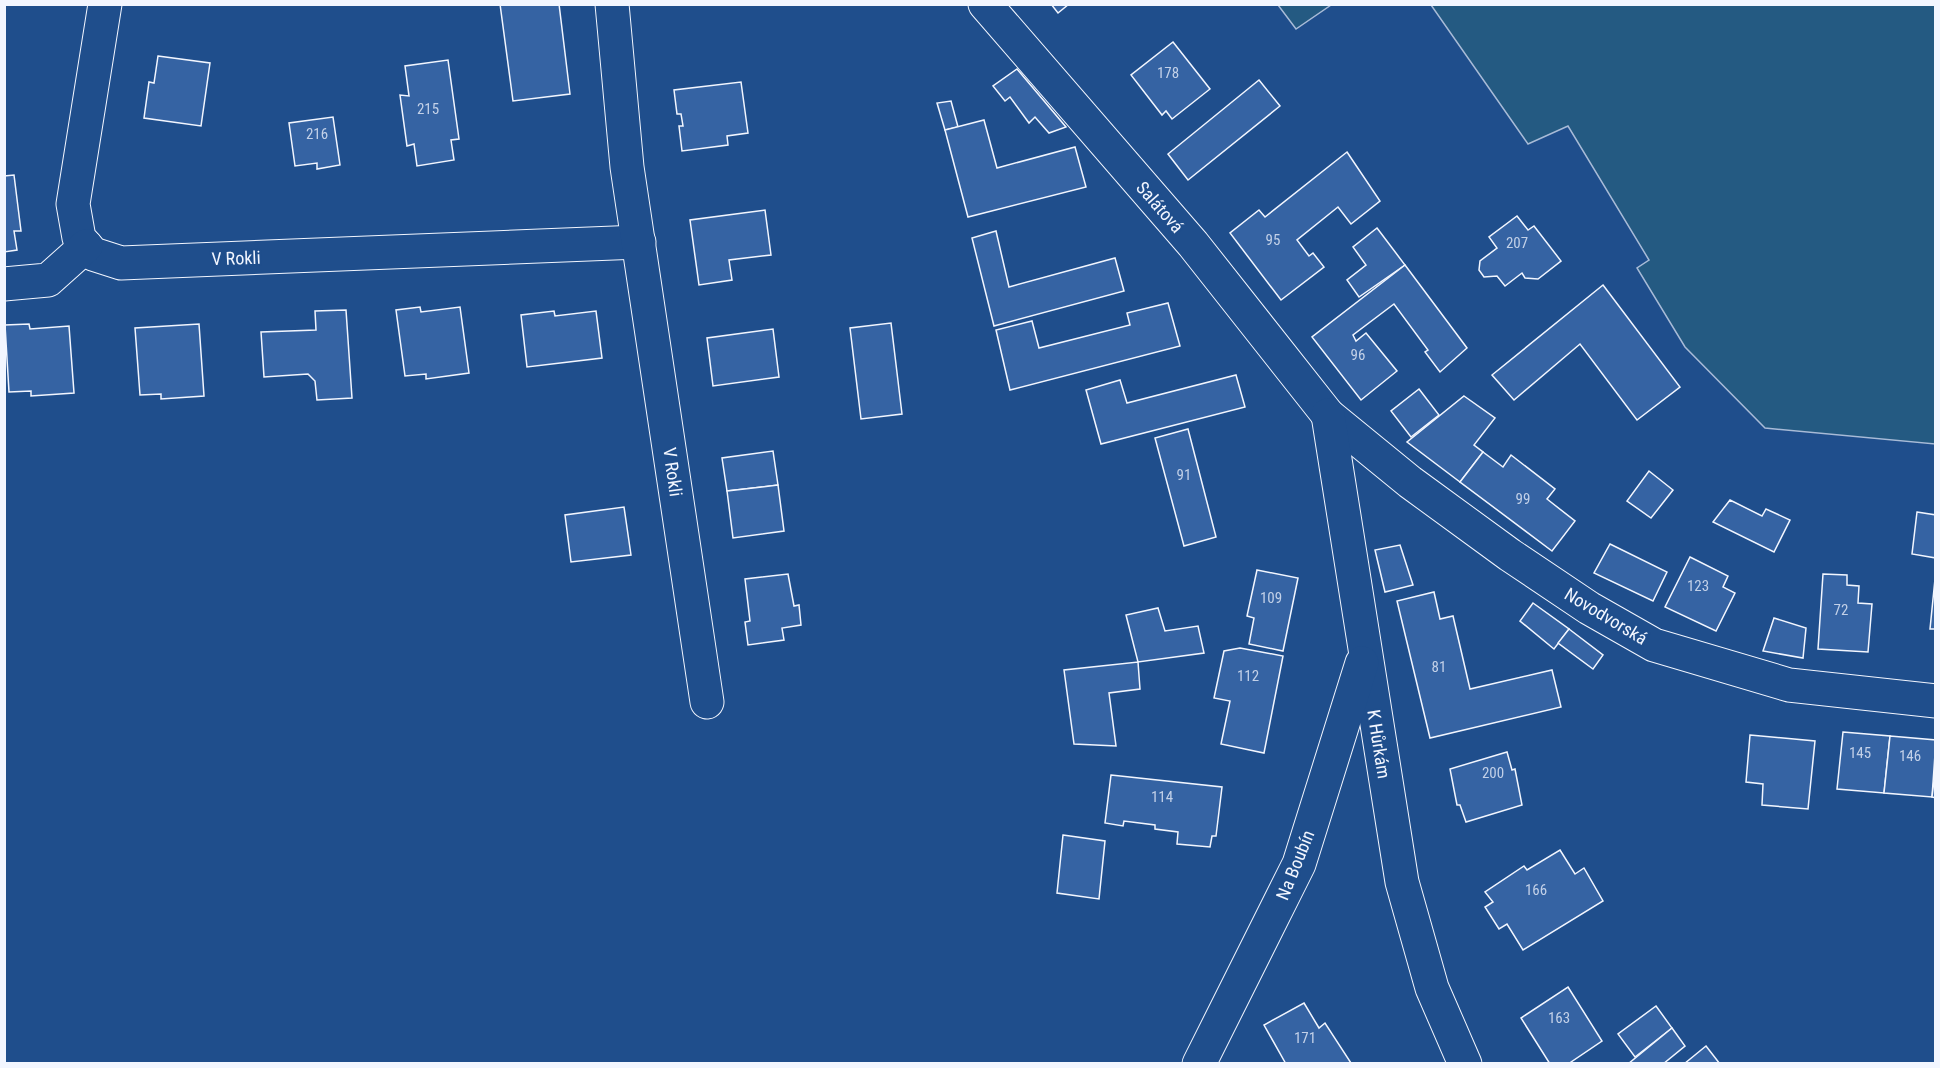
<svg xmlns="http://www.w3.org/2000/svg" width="1940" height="1068" font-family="'Roboto Condensed',sans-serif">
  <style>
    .green { fill: #245a82; stroke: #a8bbd7; stroke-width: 1.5 }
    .building { fill: #3563a3; stroke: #f2f6ff; stroke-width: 1.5 }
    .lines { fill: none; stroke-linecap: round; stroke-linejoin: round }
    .minor-casing { stroke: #f2f6ff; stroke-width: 35 }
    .minor { stroke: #1f4e8c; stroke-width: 33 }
    .labels { text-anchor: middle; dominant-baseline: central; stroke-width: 4.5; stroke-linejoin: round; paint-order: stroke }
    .number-label { font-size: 15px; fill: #c3d1e8 }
    .street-label { font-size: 18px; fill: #f2f6ff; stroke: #1f4e8c }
  </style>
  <rect width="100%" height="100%" fill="#1f4e8c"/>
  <!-- green -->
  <g class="green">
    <path d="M 1278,5 L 1331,5 L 1296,29 Z"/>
    <path d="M 1431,5 L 1935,5 L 1935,444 L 1765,428 L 1685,347 L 1637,268 L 1649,260 L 1568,126 L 1528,144 Z"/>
  </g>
  <!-- building -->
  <g class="building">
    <path d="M 500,4 L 559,4 L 570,94 L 513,101 Z"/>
    <path d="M 1051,4 L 1069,4 L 1058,13 Z"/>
    <path d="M 1173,42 L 1210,89 L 1172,119 L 1166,111 L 1162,115 L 1131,75 Z"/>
    <path d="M 158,56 L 210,63 L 201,126 L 144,118 L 149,82 L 154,83 Z"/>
    <path d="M 448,60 L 459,139 L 451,140 L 454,160 L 417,166 L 414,144 L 407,146 L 400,95 L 409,96 L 405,66 Z"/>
    <path d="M 1017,69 L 1066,127 L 1049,133 L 1035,117 L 1029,123 L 1010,97 L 1005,101 L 993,86 Z"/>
    <path d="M 1259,80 L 1280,106 L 1188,180 L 1168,154 Z"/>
    <path d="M 741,82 L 748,133 L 727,136 L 728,145 L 682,151 L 679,126 L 683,126 L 681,114 L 677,114 L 674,90 Z"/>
    <path d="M 951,101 L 958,127 L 945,130 L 937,103 Z"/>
    <path d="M 333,117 L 340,165 L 317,169 L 317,163 L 295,166 L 289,123 Z"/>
    <path d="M 984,120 L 997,168 L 1075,147 L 1086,187 L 968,217 L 945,130 Z"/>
    <path d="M 1347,152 L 1380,201 L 1351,224 L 1338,207 L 1297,240 L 1309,256 L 1313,253 L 1324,267 L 1281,300 L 1230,233 L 1259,210 L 1265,217 Z"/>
    <path d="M 14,175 L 21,231 L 14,231 L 17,250 L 4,252 L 4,176 Z"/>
    <path d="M 765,210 L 771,255 L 729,260 L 732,280 L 699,285 L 690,220 Z"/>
    <path d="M 1517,216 L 1528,230 L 1534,226 L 1561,261 L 1538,279 L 1525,278 L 1522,273 L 1505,286 L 1497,276 L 1484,277 L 1479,270 L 1480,261 L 1497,248 L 1489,237 Z"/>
    <path d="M 1377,228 L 1405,265 L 1359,297 L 1347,280 L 1366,265 L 1353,247 Z"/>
    <path d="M 996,231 L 1009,287 L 1115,258 L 1124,291 L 994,326 L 972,238 Z"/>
    <path d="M 1405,265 L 1467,348 L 1440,372 L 1425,352 L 1428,350 L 1394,304 L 1353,335 L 1356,341 L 1366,333 L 1397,371 L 1361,400 L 1312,337 Z"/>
    <path d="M 1603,285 L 1680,387 L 1637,420 L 1580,344 L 1514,400 L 1492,375 Z"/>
    <path d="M 1168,303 L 1180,346 L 1010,390 L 996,330 L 1032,321 L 1039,348 L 1130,325 L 1127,313 Z"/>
    <path d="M 420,307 L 421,312 L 460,307 L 469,373 L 426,379 L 426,374 L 405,376 L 396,310 Z"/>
    <path d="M 346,310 L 352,398 L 317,400 L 315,381 L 308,374 L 264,377 L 261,332 L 316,330 L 315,311 Z"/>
    <path d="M 554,311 L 555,316 L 596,311 L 602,358 L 527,367 L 521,315 Z"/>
    <path d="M 891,323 L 902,414 L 861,419 L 850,328 Z"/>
    <path d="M 29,324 L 30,329 L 69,326 L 74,393 L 31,396 L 31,391 L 9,392 L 5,325 Z"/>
    <path d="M 199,324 L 204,396 L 161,399 L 161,394 L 140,395 L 135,328 Z"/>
    <path d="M 773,329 L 779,377 L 713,386 L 707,338 Z"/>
    <path d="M 1236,375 L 1245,407 L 1101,444 L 1086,390 L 1120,380 L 1127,403 Z"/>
    <path d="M 1419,389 L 1439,415 L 1411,437 L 1391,411 Z"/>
    <path d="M 1464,396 L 1495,418 L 1474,445 L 1483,452 L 1460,482 L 1407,442 Z"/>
    <path d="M 1188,429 L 1216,537 L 1184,546 L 1155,438 Z"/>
    <path d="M 773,451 L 778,485 L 727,491 L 722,458 Z"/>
    <path d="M 1483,452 L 1503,467 L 1511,455 L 1555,489 L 1547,499 L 1575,521 L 1552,551 L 1460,482 Z"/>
    <path d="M 1649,471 L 1673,490 L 1651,518 L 1627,501 Z"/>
    <path d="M 778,485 L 784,531 L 733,538 L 727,491 Z"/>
    <path d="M 1730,500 L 1762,516 L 1766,509 L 1790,520 L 1774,552 L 1713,522 Z"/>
    <path d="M 624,507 L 631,555 L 571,562 L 565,515 Z"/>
    <path d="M 1917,512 L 1936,515 L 1936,558 L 1912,554 Z"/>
    <path d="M 1610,544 L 1667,572 L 1653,601 L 1594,573 Z"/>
    <path d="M 1400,545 L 1413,585 L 1385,592 L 1375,550 Z"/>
    <path d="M 1690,557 L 1728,576 L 1723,587 L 1735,593 L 1716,631 L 1665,607 Z"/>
    <path d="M 1257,570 L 1298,578 L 1283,651 L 1249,644 L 1254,618 L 1247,616 Z"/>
    <path d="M 788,574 L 794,606 L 799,605 L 801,625 L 782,628 L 784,640 L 748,645 L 745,622 L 750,621 L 745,579 Z"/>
    <path d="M 1823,574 L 1847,575 L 1847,585 L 1859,586 L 1858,603 L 1872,604 L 1868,652 L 1818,649 Z"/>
    <path d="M 1935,579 L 1936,579 L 1936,629 L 1930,629 Z"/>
    <path d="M 1434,592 L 1440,619 L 1453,616 L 1470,689 L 1552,670 L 1561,707 L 1430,738 L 1397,601 Z"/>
    <path d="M 1533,603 L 1569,629 L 1554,649 L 1520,621 Z"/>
    <path d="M 1158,608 L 1165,631 L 1198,626 L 1204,653 L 1138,662 L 1126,615 Z"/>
    <path d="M 1774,618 L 1806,628 L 1803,658 L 1763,651 Z"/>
    <path d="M 1569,629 L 1603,655 L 1593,669 L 1558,643 Z"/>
    <path d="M 1240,648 L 1283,656 L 1264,753 L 1221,744 L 1230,701 L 1214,698 L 1224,651 Z"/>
    <path d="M 1138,662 L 1140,689 L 1109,693 L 1116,746 L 1074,744 L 1064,670 Z"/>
    <path d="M 1843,732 L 1890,736 L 1884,793 L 1837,789 Z"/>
    <path d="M 1750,735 L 1815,741 L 1808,809 L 1762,805 L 1763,784 L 1746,782 Z"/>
    <path d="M 1890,736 L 1936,740 L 1932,797 L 1884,793 Z"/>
    <path d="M 1507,752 L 1512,770 L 1515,769 L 1522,805 L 1466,822 L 1460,805 L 1457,805 L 1450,769 Z"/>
    <path d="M 1936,764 L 1936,798 L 1932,797 Z"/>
    <path d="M 1111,775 L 1222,787 L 1216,836 L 1212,836 L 1210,847 L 1177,844 L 1178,832 L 1155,829 L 1155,825 L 1124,821 L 1123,826 L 1105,823 Z"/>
    <path d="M 1063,835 L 1105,841 L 1099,899 L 1057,893 Z"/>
    <path d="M 1560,850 L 1575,874 L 1584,868 L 1603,901 L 1523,950 L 1507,924 L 1499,929 L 1485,907 L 1493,902 L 1485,892 L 1524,866 L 1527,870 Z"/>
    <path d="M 1568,987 L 1602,1041 L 1568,1064 L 1550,1064 L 1521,1018 Z"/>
    <path d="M 1304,1003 L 1319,1028 L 1325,1023 L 1351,1063 L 1286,1064 L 1264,1025 Z"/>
    <path d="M 1656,1006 L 1672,1028 L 1635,1057 L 1618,1034 Z"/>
    <path d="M 1672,1028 L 1685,1046 L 1663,1064 L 1628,1064 Z"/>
    <path d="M 1706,1046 L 1720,1064 L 1684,1064 Z"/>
  </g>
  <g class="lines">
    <defs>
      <g id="minor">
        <path d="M 105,4 L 73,204 L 79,238 L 93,254 L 121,263 L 639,242"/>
        <path d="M 612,4 L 627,167 L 707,702"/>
        <path d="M 985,4 L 1193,244 L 1328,415 L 1410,482 L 1510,555 L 1589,608 L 1654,645 L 1789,685 L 1936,701"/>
        <path d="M 4,284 L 48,280 L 86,246"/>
        <path d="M 1328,415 L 1402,882 L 1432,988 L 1465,1064"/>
        <path d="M 1199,1064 L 1299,864 L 1362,663"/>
      </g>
    </defs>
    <!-- minor casing -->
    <use href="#minor" class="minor-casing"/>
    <!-- minor -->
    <use href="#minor" class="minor"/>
  </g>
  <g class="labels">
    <!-- number labels -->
    <g class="number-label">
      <text x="1168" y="73">178</text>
      <text x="428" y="109">215</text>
      <text x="317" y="134">216</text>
      <text x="1273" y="240">95</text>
      <text x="1517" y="243">207</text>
      <text x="1358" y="355">96</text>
      <text x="1184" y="475">91</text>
      <text x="1523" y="499">99</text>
      <text x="1698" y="586">123</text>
      <text x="1271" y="598">109</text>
      <text x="1841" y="610">72</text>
      <text x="1439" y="667">81</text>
      <text x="1248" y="676">112</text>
      <text x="1860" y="753">145</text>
      <text x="1910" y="756">146</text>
      <text x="1493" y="773">200</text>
      <text x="1162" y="797">114</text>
      <text x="1536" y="890">166</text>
      <text x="1559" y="1018">163</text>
      <text x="1305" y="1038">171</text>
    </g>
    <!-- street labels -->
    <g class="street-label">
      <text transform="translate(1160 207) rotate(49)">Salátová</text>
      <text transform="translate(236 258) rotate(-2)">V Rokli</text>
      <text transform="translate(673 472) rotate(82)">V Rokli</text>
      <text transform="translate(1606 616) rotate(31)">Novodvorská</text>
      <text transform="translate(1379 744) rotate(81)">K Hůrkám</text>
      <text transform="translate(1295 865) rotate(-68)">Na Boubín</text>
    </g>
  </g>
  <!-- border -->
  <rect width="1940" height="1068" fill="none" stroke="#f2f6ff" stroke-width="12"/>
</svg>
